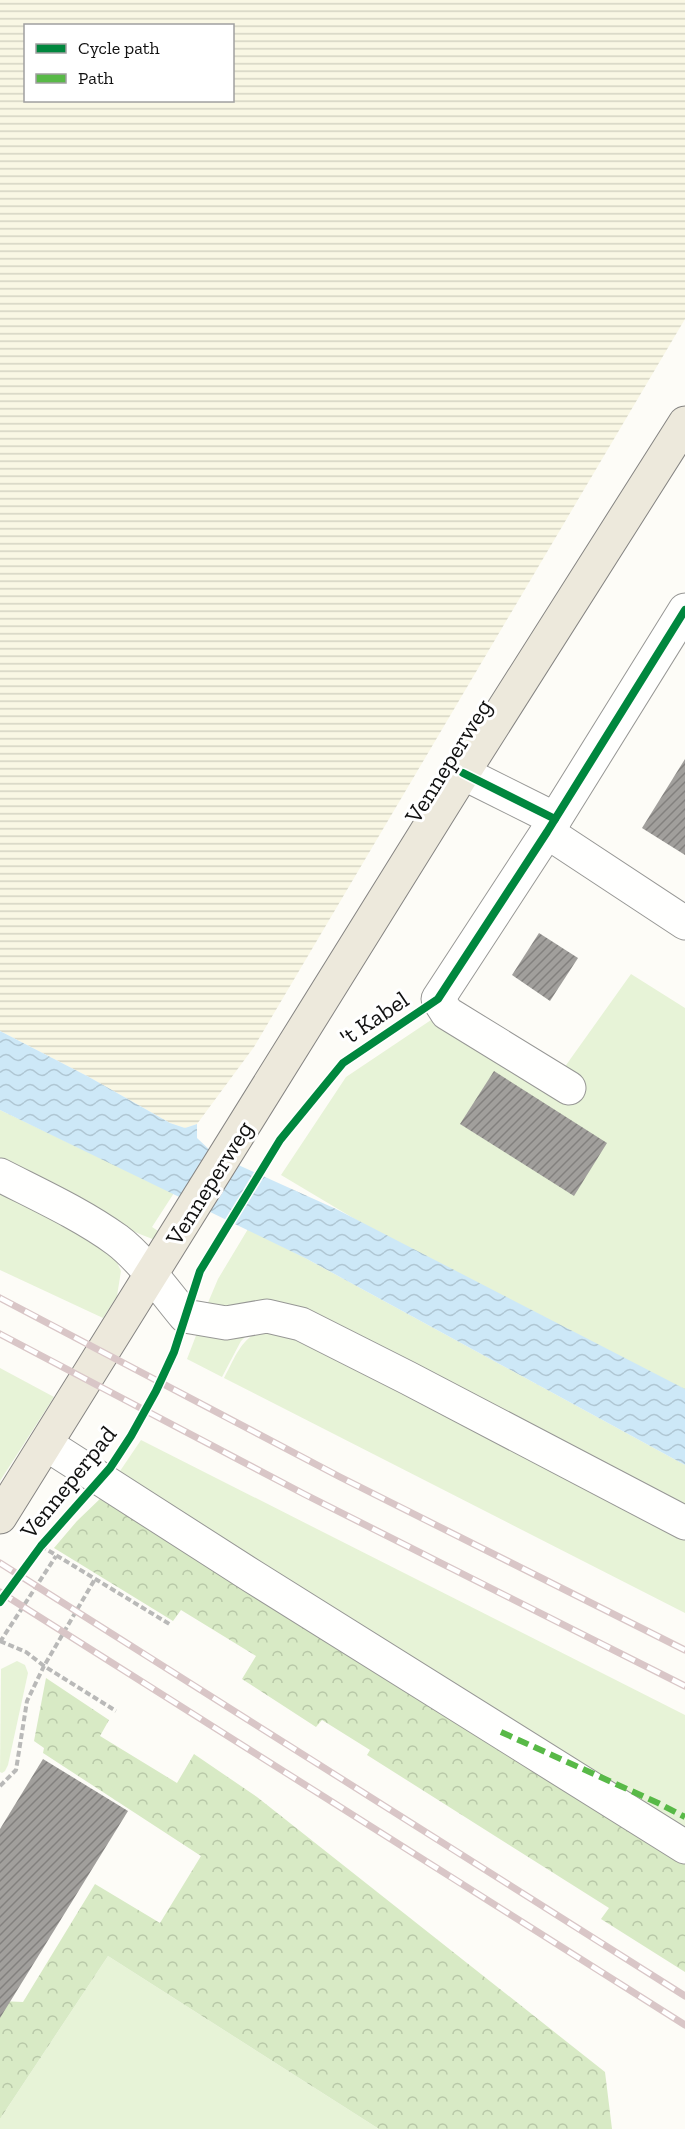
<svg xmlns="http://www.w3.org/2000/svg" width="685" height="2129" font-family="'Zilla Slab',serif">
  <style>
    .farmland { fill: url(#farmland-rules); fill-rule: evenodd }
    .green { fill: #e7f3d7 }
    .forest { fill: url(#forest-crowns) }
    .water { fill: url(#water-waves) }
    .building { fill: url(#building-hatch) }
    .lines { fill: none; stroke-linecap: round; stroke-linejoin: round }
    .minor-casing { stroke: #979795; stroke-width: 35 }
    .major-casing { stroke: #858482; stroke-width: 35 }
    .path { stroke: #b9b9b8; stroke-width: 4; stroke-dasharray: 6 3; stroke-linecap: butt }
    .minor { stroke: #fffffe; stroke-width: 33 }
    .major { stroke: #ede9dc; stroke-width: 33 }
    .rail-casing { stroke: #d9c6c7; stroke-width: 7 }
    .rail { stroke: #fff; stroke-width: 4.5; stroke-dasharray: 14; stroke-linecap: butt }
    .quiet { stroke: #58b947; stroke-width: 6; stroke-dasharray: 12 6; stroke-linecap: butt }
    .cycleway-casing { stroke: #fff; stroke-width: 11 }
    .cycleway { stroke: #00873e; stroke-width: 8 }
    .labels { text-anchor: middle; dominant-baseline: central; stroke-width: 6; stroke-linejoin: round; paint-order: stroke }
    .street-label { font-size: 24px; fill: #111; stroke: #fff }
  </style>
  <defs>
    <pattern id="farmland-rules" width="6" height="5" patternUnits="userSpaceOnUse" patternTransform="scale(1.5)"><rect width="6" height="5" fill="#f9f7e4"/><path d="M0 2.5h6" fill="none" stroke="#d4d3c3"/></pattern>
    <pattern id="forest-crowns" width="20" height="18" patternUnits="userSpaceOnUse" patternTransform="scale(1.5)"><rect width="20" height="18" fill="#d8eac5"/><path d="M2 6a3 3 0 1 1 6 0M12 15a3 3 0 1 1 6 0" fill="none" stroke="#b8c8a8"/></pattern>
    <pattern id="water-waves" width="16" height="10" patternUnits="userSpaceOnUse" patternTransform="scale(1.5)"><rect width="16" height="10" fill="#cde8f7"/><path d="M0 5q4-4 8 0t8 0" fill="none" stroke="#afc6d3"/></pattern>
    <pattern id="building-hatch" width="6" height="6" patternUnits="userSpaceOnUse" patternTransform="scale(1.5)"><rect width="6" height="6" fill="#a19f9c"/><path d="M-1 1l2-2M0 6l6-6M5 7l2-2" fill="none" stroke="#82807e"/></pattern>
  </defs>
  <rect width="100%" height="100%" fill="#fdfcf7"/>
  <!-- farmland -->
  <path class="farmland" d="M 0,0 L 685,0 L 685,319 L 254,1047 L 197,1124 L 185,1128 L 170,1123 L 89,1077 L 0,1031 ZM 26,26 L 232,26 L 232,100 L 26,100 Z"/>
  <!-- green -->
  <g class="green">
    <path d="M 631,974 L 685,1008 L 685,1413 L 643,1391 L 281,1175 L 346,1077 L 440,1014 L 559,1075 Z"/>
    <path d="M 0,1110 L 174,1193 L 152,1227 L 158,1231 L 155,1240 L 127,1229 L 0,1161 Z"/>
    <path d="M 0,1189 L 111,1250 L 121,1271 L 117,1296 L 103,1318 L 0,1270 Z"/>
    <path d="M 248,1229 L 307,1259 L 685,1465 L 685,1511 L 245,1309 L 207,1305 L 218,1279 Z"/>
    <path d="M 260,1331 L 284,1333 L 685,1534 L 685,1613 L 224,1378 C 234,1360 240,1340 260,1331 Z"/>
    <path d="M 197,1333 L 247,1335 L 241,1341 L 222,1377 L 187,1359 Z"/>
    <path d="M 0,1368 L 54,1397 L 0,1481 Z"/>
    <path d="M 141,1440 L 685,1715 L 685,1836 L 118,1474 Z"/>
    <path d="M 17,1661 L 25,1665 L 28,1673 L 8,1765 L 5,1771 L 2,1773 L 0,1772 L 1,1669 Z"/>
    <path d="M 108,1956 L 379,2129 L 0,2129 L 0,2119 Z"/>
  </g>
  <!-- forest -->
  <g class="forest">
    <path d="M 104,1495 L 685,1858 L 685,1972 L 601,1919 L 609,1908 L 367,1755 L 370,1750 L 322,1720 L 316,1727 L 242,1679 L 256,1656 L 181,1610 L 173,1621 L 54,1548 L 77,1521 Z"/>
    <path d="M 46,1678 L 109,1720 L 100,1736 L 177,1783 L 194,1754 L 257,1797 L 605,2072 L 612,2129 L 379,2129 L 108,1956 L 0,2119 L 0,2001 L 23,2002 L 95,1884 L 160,1923 L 201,1856 L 43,1753 L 44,1748 L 34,1741 Z"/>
  </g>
  <!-- water -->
  <path class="water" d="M 0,1031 L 89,1077 L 170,1123 L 185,1128 L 197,1124 L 197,1138 L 214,1154 L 336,1209 L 685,1389 L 685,1465 L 307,1259 L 0,1110 Z"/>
  <!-- building -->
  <g class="building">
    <path d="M 685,759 L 685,855 L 642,828 Z"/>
    <path d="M 539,933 L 578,958 L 550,1001 L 512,975 Z"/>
    <path d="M 494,1071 L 607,1143 L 574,1196 L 460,1124 Z"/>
    <path d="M 43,1759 L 128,1811 L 0,2018 L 0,1829 Z"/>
  </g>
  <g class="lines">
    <defs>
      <g id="minor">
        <path d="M 463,773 L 555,819"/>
        <path d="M 547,832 L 685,923"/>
        <path d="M 569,1088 L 447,1013 L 438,999 L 547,832 L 685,610"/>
        <path d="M 0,1175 C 39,1195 81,1214 117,1240 C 141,1258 165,1292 185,1316 L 226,1323 L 267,1316 L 301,1324 L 408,1378 L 685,1523"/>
        <path d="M 46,1444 L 252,1576 L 685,1847"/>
      </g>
      <path id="major" d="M 0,1517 L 463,773 L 685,423"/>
    </defs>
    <!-- minor casing -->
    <use href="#minor" class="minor-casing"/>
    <!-- major casing -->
    <use href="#major" class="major-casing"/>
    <!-- path -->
    <g class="path">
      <path d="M 41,1546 L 171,1625"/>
      <path d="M 0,1641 L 26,1652 L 44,1666 L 95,1579"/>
      <path d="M 0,1642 L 56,1556"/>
      <path d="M 0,1786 L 16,1770 L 27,1701 L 44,1666 L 116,1711"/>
    </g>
    <!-- minor -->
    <use href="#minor" class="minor"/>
    <!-- major -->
    <use href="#major" class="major"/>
    <defs>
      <g id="rail">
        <path d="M 0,1298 L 340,1477 L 685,1650"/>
        <path d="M 0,1334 L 304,1494 L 685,1686"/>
        <path d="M 0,1563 L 685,1996"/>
        <path d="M 0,1592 L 685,2025"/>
      </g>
    </defs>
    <!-- rail casing -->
    <use href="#rail" class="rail-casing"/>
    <!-- rail -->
    <use href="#rail" class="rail"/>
    <!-- quiet -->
    <path class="quiet" d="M 501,1732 L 658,1803 L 685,1817"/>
    <defs>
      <g id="cycleway">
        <path d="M 463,773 L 555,819"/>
        <path d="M 0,1602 L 41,1546 L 110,1468 L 131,1436 L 156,1391 L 174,1352 L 200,1271 L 280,1140 L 343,1063 L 438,999 L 547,832 L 685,610"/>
      </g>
    </defs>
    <!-- cycleway casing -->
    <use href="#cycleway" class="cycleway-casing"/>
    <!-- cycleway -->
    <use href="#cycleway" class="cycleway"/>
  </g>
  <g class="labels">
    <!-- street labels -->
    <g class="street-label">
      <text transform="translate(448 761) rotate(-58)">Venneperweg</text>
      <text transform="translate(374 1018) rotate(-34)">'t Kabel</text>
      <text transform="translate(209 1183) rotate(-58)">Venneperweg</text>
      <text transform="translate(68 1482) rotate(-51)">Venneperpad</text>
    </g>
  </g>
  <!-- legend -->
  <rect x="24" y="24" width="210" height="78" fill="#ffffff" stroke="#a0a0a0" stroke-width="1.5"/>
  <rect x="36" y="44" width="30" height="9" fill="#00873e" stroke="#a0a0a0" stroke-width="1.5"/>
  <text x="78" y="54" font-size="18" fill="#111111">Cycle path</text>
  <rect x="36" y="74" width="30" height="9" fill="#58b947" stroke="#a0a0a0" stroke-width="1.5"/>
  <text x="78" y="84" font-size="18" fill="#111111">Path</text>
</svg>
